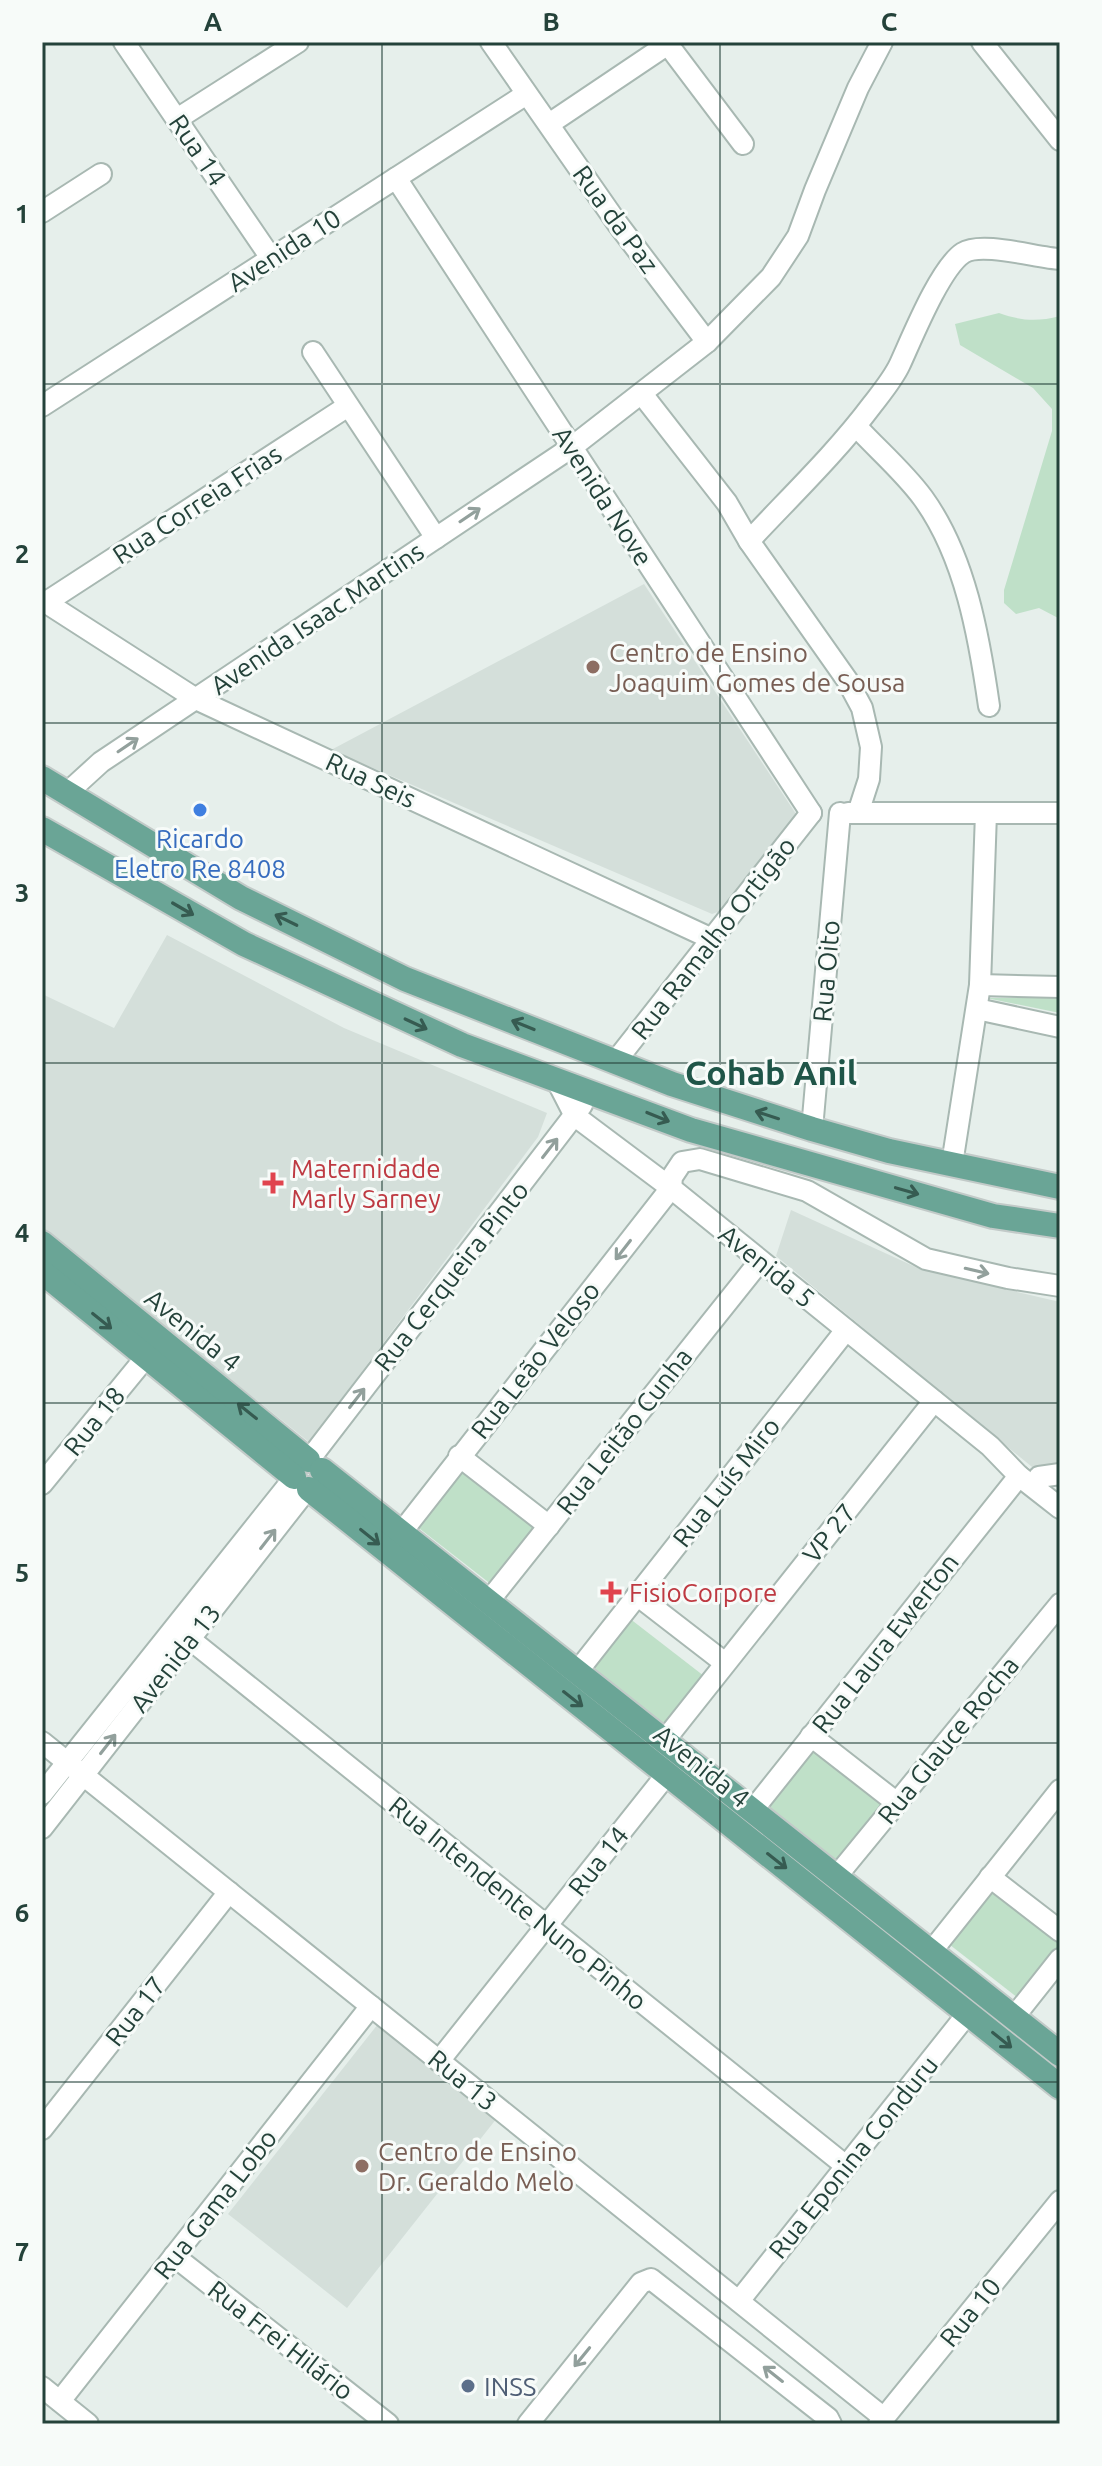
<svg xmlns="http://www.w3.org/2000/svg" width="1102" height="2466" font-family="Ubuntu,sans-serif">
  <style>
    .built { fill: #d4dfda }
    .green { fill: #bfe0c8 }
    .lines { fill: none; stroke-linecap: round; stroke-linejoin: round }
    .minor-casing { stroke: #a8b8b2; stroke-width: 24 }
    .major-casing { stroke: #c2cac8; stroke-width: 28 }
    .minor { stroke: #fff; stroke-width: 20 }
    .major { stroke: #6aa596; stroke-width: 24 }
    .oneway { stroke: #92a09c }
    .oneway2 { stroke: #365b51 }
    .grid { fill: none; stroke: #24423a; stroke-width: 2; stroke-opacity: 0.55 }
    .education-dot { fill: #8d6e63; stroke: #f7fbf9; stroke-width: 3 }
    .shop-dot { fill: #3f7fe0; stroke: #f7fbf9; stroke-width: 3 }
    .health-dot { fill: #e0444e; stroke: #f7fbf9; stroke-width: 3 }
    .service-dot { fill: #5c6f8a; stroke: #f7fbf9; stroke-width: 3 }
    .labels { text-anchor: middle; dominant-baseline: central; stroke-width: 6; stroke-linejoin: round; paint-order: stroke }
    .street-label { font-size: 26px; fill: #24423a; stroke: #f7fbf9 }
    .education-label { font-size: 26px; fill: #785e54; stroke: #f7fbf9; text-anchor: start }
    .shop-label { font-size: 26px; fill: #366cbe; stroke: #f7fbf9 }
    .health-label { font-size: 26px; fill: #be3a42; stroke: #f7fbf9; text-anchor: start }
    .service-label { font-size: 26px; fill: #4e5e75; stroke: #f7fbf9; text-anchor: start }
    .district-label { font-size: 34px; font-weight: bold; fill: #1f5548; stroke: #f7fbf9 }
    .neatline { fill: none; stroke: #24423a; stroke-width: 3 }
    .grid-label { font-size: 26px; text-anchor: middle; font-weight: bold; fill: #24423a }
  </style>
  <rect width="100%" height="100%" fill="#e6efeb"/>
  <!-- built -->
  <g class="built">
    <path d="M 644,584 L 800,820 L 723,910 L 712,914 L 331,750 Z"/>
    <path d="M 167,935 L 344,1028 L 547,1113 L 538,1137 L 309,1442 L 42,1228 L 42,994 L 114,1028 Z"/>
    <path d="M 791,1210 L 920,1269 L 1060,1302 L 1060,1490 L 776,1256 Z"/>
    <path d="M 378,2024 L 497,2118 L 347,2308 L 228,2214 Z"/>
  </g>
  <!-- green -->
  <g class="green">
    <path d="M 999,313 C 1022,321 1037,322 1060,316 L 1060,619 L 1039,608 L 1016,614 L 1004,603 L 1004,590 L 1052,431 L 1052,409 L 1033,388 L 960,345 L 955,324 Z"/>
    <path d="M 986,998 L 1060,998 L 1060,1013 Z"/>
    <path d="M 462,1464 L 539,1525 L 492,1585 L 415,1525 Z"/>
    <path d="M 629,1618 L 704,1676 L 662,1732 L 586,1672 Z"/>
    <path d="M 814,1744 L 890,1804 L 838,1868 L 762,1808 Z"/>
    <path d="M 990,1887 L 1060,1938 L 1060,1956 L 1022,2001 L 945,1941 Z"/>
  </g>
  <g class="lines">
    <defs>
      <g id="minor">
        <path d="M 124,42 L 271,258"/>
        <path d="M 491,42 L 617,223 L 707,342"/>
        <path d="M 666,42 L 743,144"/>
        <path d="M 982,42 L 1060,140"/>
        <path d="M 177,119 L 298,42"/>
        <path d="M 549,124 L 671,42"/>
        <path d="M 396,178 L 811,813"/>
        <path d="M 42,212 L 101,174"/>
        <path d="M 313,352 L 436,538"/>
        <path d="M 642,394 L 727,503 L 749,541 L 847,680 L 862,708 L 871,747 L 869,779 L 858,813"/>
        <path d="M 42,406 L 525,95"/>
        <path d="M 856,426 C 878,450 904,472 923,498 C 965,556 979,636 989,706"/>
        <path d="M 749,541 C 791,496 836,453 872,405 C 882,392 893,379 900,364 C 912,338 940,268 963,253 C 982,241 1037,258 1060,259"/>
        <path d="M 42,600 L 196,699 L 712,939"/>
        <path d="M 45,603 L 348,406"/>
        <path d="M 67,793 L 101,762 L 572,447 L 707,342 L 771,277 L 798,236 L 815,190 L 858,88 L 882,42"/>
        <path d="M 848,813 L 1060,813"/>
        <path d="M 980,985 L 1060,987"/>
        <path d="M 977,1009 L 1060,1027"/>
        <path d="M 615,1062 L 811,813"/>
        <path d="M 556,1079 L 575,1116 L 671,1188 L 990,1446 L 1019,1476 L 1060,1508"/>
        <path d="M 812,1129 L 840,813"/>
        <path d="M 952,1164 L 980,985 L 986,813"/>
        <path d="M 671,1188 L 672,1177 L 682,1162 L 700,1159 L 807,1191 L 926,1259 L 1008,1278 L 1060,1286"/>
        <path d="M 459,1456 L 549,1526"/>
        <path d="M 309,1460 L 582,1105"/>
        <path d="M 1039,1477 L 1060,1474"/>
        <path d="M 42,1484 L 146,1357"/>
        <path d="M 401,1533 L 671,1188"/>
        <path d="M 637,1595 L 725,1663"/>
        <path d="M 488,1602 L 760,1261"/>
        <path d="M 176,1628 L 846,2166"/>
        <path d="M 577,1672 L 846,1330"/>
        <path d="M 811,1736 L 897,1803"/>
        <path d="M 664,1741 L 934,1401"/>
        <path d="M 42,1742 L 884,2418"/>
        <path d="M 42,1794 L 294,1478"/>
        <path d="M 752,1811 L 1019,1476"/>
        <path d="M 42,1828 L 307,1489"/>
        <path d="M 836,1877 L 1060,1604"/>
        <path d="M 990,1877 L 1060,1931"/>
        <path d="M 931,1952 L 1060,1790"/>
        <path d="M 1014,2017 L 1060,1959"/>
        <path d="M 439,2061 L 667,1774"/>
        <path d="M 42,2129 L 229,1892"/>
        <path d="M 174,2256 L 388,2424"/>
        <path d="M 739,2301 L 968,2013"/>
        <path d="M 42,2387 L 88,2424"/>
        <path d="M 60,2401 L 371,2006"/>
        <path d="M 528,2424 L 641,2283 L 651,2279 L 828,2418 L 831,2424"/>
        <path d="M 879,2424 L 1060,2201"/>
      </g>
      <g id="major">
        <path d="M 42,778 L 241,898 L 405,979 L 672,1084 L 812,1129 L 889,1151 L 1060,1187"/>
        <path d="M 42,829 L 244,944 L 462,1045 L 691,1130 L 993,1216 L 1060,1226"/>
        <path d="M 42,1243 L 308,1460"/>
        <path d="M 42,1272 L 294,1477"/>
        <path d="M 322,1470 L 1060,2054"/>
        <path d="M 309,1489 L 1060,2087"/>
      </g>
    </defs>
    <!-- minor casing -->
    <use href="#minor" class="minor-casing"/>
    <!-- major casing -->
    <use href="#major" class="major-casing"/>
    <!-- minor -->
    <use href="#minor" class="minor"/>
    <!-- major -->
    <use href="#major" class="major"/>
  </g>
  <!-- one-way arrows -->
  <defs><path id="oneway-shaft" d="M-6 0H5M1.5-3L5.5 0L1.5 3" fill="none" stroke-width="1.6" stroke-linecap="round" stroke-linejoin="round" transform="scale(2)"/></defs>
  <g class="oneway">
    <use href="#oneway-shaft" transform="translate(470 515) rotate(-34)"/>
    <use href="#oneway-shaft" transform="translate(128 745) rotate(-34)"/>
    <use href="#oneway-shaft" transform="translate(550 1148) rotate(-52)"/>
    <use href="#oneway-shaft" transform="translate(623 1250) rotate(128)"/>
    <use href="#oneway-shaft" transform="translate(977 1271) rotate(13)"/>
    <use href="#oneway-shaft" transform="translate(357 1398) rotate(-52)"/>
    <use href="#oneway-shaft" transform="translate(268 1539) rotate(-52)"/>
    <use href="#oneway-shaft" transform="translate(108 1744) rotate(-52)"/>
    <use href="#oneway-shaft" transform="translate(582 2357) rotate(129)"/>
    <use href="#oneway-shaft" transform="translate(773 2374) rotate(-142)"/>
  </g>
  <g class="oneway2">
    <use href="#oneway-shaft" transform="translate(183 909) rotate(30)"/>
    <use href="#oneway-shaft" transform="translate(286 920) rotate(-154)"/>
    <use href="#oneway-shaft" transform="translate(416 1024) rotate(25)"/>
    <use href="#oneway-shaft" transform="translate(523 1025) rotate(-158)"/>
    <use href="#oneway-shaft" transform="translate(767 1115) rotate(-162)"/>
    <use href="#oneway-shaft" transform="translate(658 1117) rotate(22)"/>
    <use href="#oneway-shaft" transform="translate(907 1191) rotate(16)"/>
    <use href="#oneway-shaft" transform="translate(102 1321) rotate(39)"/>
    <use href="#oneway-shaft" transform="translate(247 1411) rotate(-141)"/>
    <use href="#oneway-shaft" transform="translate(370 1537) rotate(39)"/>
    <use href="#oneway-shaft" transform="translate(573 1699) rotate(38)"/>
    <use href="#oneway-shaft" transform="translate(777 1861) rotate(38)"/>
    <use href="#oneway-shaft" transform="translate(1002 2040) rotate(39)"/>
  </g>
  <!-- grid -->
  <path class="grid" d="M 382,42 L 382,2424M 720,42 L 720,2424M 42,384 L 1060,384M 42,723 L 1060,723M 42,1063 L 1060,1063M 42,1403 L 1060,1403M 42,1743 L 1060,1743M 42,2082 L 1060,2082"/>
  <!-- markers -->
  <g class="education-dot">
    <circle cx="593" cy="667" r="8"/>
    <circle cx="362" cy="2166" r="8"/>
  </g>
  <circle class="shop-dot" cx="200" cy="810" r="8"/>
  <g class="health-dot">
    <path d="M269 1171h8v8h8v8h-8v8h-8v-8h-8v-8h8z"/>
    <path d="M607 1580h8v8h8v8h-8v8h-8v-8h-8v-8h8z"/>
  </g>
  <circle class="service-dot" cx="468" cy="2386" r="8"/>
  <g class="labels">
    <!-- street labels -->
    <g class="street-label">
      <text transform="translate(198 150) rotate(56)">Rua 14</text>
      <text transform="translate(616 219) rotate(54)">Rua da Paz</text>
      <text transform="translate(284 250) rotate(-33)">Avenida 10</text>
      <text transform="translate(603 496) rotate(57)">Avenida Nove</text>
      <text transform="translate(197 504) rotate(-33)">Rua Correia Frias</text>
      <text transform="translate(317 618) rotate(-34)">Avenida Isaac Martins</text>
      <text transform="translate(371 780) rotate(25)">Rua Seis</text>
      <text transform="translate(713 938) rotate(-52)">Rua Ramalho Ortigão</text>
      <text transform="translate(826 971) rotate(-85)">Rua Oito</text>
      <text transform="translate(767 1266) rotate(39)">Avenida 5</text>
      <text transform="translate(451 1276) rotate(-52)">Rua Cerqueira Pinto</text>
      <text transform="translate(193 1330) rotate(39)">Avenida 4</text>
      <text transform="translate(535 1360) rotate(-52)">Rua Leão Veloso</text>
      <text transform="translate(94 1421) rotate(-51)">Rua 18</text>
      <text transform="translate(624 1431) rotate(-52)">Rua Leitão Cunha</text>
      <text transform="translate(726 1482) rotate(-52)">Rua Luís Miro</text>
      <text transform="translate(829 1533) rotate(-51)">VP 27</text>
      <text transform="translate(885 1643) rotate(-52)">Rua Laura Ewerton</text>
      <text transform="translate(175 1658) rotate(-52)">Avenida 13</text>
      <text transform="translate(948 1740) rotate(-51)">Rua Glauce Rocha</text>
      <text transform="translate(702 1766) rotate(39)">Avenida 4</text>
      <text transform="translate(598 1861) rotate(-52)">Rua 14</text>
      <text transform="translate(518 1903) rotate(39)">Rua Intendente Nuno Pinho</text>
      <text transform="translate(135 2011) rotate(-52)">Rua 17</text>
      <text transform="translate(463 2080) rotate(39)">Rua 13</text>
      <text transform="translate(853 2157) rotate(-51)">Rua Eponina Conduru</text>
      <text transform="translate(215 2204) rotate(-52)">Rua Gama Lobo</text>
      <text transform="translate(970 2312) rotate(-51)">Rua 10</text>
      <text transform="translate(281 2340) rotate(38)">Rua Frei Hilário</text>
    </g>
    <!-- education labels -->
    <g class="education-label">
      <text x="609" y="652">Centro de Ensino<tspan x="609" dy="30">Joaquim Gomes de Sousa</tspan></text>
      <text x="378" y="2151">Centro de Ensino<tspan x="378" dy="30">Dr. Geraldo Melo</tspan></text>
    </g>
    <!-- shop labels -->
    <g class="shop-label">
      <text x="200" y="838">Ricardo<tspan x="200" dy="30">Eletro Re 8408</tspan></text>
    </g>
    <!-- health labels -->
    <g class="health-label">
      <text x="291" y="1168">Maternidade<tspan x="291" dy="30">Marly Sarney</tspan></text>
      <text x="629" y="1592">FisioCorpore</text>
    </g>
    <!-- service labels -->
    <g class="service-label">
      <text x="484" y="2386">INSS</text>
    </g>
    <!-- district labels -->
    <g class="district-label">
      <text x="771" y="1072">Cohab Anil</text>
    </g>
  </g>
  <!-- border -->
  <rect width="1102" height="2466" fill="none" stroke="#f7fbf9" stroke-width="88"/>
  <rect x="44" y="44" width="1014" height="2378" class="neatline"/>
  <g class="grid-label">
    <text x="213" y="31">A</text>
    <text x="551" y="31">B</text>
    <text x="889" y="31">C</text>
    <text x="22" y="223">1</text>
    <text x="22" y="563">2</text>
    <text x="22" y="902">3</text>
    <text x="22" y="1242">4</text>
    <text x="22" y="1582">5</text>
    <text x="22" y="1922">6</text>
    <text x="22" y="2261">7</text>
  </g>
</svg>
